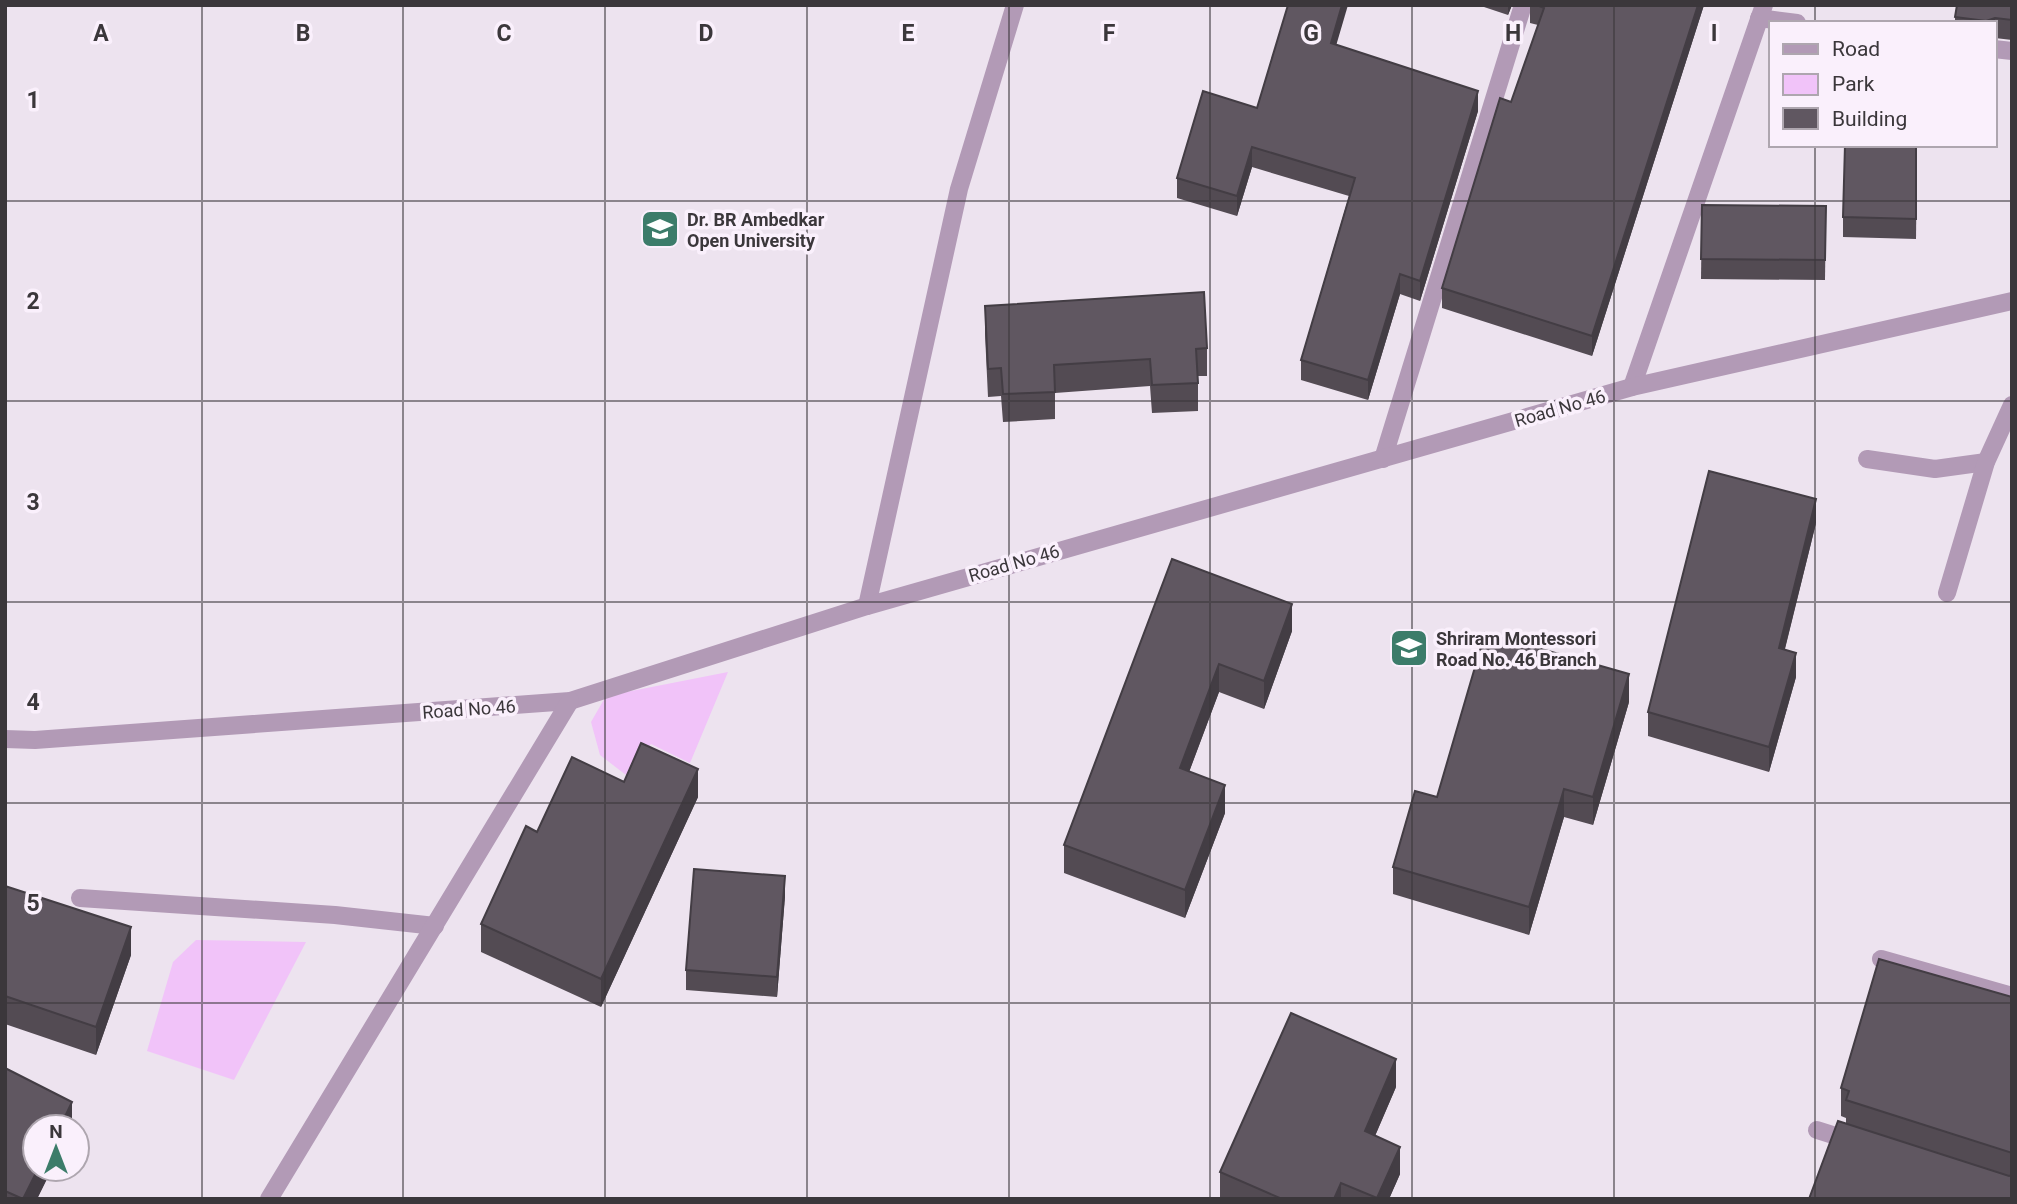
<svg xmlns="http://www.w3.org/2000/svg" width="2017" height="1204" font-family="Roboto,sans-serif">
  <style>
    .green { fill: #f1c3f9 }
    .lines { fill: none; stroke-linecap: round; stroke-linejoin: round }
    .service { stroke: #b29ab6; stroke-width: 18 }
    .minor { stroke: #b29ab6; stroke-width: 18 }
    .wall { fill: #534b53 }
    .shaded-wall { fill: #433d44 }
    .building { fill: #605761; stroke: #433d44; stroke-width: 2 }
    .grid { fill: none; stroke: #3b373b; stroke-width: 2; stroke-opacity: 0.55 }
    .labels { text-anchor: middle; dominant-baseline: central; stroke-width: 7; stroke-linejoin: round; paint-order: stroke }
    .poi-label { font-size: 18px; font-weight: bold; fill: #3b373b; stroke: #faf0fc; text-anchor: start }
    .street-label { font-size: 18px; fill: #3b373b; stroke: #faf0fc }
    .grid-label { font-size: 23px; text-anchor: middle; font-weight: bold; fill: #3b373b; stroke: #faf0fc; stroke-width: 7; stroke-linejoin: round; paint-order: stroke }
  </style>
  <rect width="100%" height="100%" fill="#ede3ef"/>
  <!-- green -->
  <g class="green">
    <path d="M 728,672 L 690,763 L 651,744 L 626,775 L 600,755 L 591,722 L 606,696 Z"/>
    <path d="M 196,940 L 306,942 L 234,1080 L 147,1051 L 173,962 Z"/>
  </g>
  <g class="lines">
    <!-- service -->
    <g class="service">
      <path d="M 1881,959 L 2012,996"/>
      <path d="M 1817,1130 L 1855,1142"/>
    </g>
    <!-- minor -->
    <g class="minor">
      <path d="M 1759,18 L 1797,23"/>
      <path d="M 1994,49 L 2012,51"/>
      <path d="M 1632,387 L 1764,5"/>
      <path d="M 1383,459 L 1523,5"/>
      <path d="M 1867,459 L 1935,469 L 1986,462"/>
      <path d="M 1947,593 L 1986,462 L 2012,405"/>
      <path d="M 867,606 L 959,189 L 1015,5"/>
      <path d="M 5,739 L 35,740 L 570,701 L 867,606 L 1632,387 L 2012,301"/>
      <path d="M 80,898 L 335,915 L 435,926"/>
      <path d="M 269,1199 L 570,701"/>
    </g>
  </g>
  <!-- wall -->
  <g class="wall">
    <path d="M 1478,5 L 1512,5 L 1508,15 Z"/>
    <path d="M 1530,5 L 1704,5 L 1592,356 L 1442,308 L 1442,288 L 1511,102 L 1538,25 L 1530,23 Z"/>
    <path d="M 2012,5 L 2012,40 L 1995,38 L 1994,23 L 1955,23 L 1955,17 Z"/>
    <path d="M 1336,45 L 1478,111 L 1420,301 L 1400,294 L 1368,400 L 1301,380 L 1301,360 L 1349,196 L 1252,167 L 1237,216 L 1177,198 L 1177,178 Z"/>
    <path d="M 1917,145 L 1916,239 L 1843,237 L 1843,217 Z"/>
    <path d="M 1702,205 L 1826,206 L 1825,280 L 1701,279 Z"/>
    <path d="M 985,306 L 1207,348 L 1207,376 L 1198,376 L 1198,411 L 1152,413 L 1150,386 L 1055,393 L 1055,419 L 1003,422 L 1001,396 L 988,397 L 985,334 Z"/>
    <path d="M 1816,523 L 1785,649 L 1796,677 L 1769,772 L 1648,736 L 1648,712 Z"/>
    <path d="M 1172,559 L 1292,631 L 1264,709 L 1219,692 L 1189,772 L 1225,813 L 1185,918 L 1064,873 L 1064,845 Z"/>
    <path d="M 1629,702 L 1593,825 L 1564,817 L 1529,935 L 1393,894 L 1393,867 L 1437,797 Z"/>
    <path d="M 2012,764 L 2012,797 L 2010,797 L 2010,769 Z"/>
    <path d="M 624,782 L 698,797 L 601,1007 L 481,952 L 481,924 L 537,832 Z"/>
    <path d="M 5,886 L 131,955 L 96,1055 L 5,1024 Z"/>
    <path d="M 785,896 L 777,997 L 686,990 L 686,970 Z"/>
    <path d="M 2012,997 L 2012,1199 L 1846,1123 L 1846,1118 L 1841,1116 L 1841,1088 Z"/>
    <path d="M 5,1068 L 72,1127 L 37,1199 L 5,1199 Z"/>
    <path d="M 1396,1087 L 1375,1136 L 1400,1174 L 1389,1199 L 1220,1199 L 1220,1172 Z"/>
  </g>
  <!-- shaded-wall -->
  <g class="shaded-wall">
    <path d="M 1342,5 L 1348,5 L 1331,63 L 1331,43 Z"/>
    <path d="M 1508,5 L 1512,5 L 1508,15 Z"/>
    <path d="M 1698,5 L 1704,5 L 1592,356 L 1592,336 Z"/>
    <path d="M 1995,18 L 1995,38 L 1994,23 L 1986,23 L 1986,21 Z"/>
    <path d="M 1478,91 L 1478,111 L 1420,301 L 1420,281 Z"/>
    <path d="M 1252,147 L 1252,167 L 1237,216 L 1237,196 Z"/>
    <path d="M 1400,274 L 1400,294 L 1368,400 L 1368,380 Z"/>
    <path d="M 1816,499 L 1816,523 L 1779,672 L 1779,648 Z"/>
    <path d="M 1292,604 L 1292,631 L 1264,709 L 1264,681 Z"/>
    <path d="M 1796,653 L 1796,677 L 1769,772 L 1769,747 Z"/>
    <path d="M 1219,664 L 1219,692 L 1180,796 L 1180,768 Z"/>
    <path d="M 1629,674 L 1629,702 L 1593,825 L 1593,797 Z"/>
    <path d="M 698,769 L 698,797 L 601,1007 L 601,979 Z"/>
    <path d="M 1225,785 L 1225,813 L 1185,918 L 1185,890 Z"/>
    <path d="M 1564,789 L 1564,817 L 1529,935 L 1529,907 Z"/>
    <path d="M 785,876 L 785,896 L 777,997 L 777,977 Z"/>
    <path d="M 131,927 L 131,955 L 96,1055 L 96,1027 Z"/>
    <path d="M 1396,1059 L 1396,1087 L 1365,1159 L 1365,1131 Z"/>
    <path d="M 72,1102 L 72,1127 L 60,1127 Z"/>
    <path d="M 1400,1147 L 1400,1174 L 1389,1199 L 1377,1199 Z"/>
    <path d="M 38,1169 L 52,1169 L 37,1199 L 23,1199 Z"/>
    <path d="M 1341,1183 L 1341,1199 L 1334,1199 Z"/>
  </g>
  <!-- building -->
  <g class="building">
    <path d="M 1288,5 L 1342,5 L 1331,43 L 1478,91 L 1420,281 L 1400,274 L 1368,380 L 1301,360 L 1355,178 L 1252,147 L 1237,196 L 1177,178 L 1203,91 L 1257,108 Z"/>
    <path d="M 1537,5 L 1698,5 L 1592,336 L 1442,288 L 1500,98 L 1511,102 L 1544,8 Z"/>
    <path d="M 1957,5 L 2012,5 L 2012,20 L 1995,18 L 1986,21 L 1955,17 Z"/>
    <path d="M 1845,145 L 1916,145 L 1916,219 L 1843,217 Z"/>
    <path d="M 1702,205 L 1826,206 L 1825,260 L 1701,259 Z"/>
    <path d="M 1204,292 L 1207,348 L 1196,349 L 1198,383 L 1152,385 L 1150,359 L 1054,365 L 1055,392 L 1003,394 L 1001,368 L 988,369 L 985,306 Z"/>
    <path d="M 1709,471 L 1816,499 L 1779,648 L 1796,653 L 1769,747 L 1648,712 Z"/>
    <path d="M 1172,559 L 1292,604 L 1264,681 L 1219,664 L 1180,768 L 1225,785 L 1185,890 L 1064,845 Z"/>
    <path d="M 1485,633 L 1629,674 L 1593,797 L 1564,789 L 1529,907 L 1393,867 L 1415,791 L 1437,797 Z"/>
    <path d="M 641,743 L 698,769 L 601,979 L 481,924 L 526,826 L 537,832 L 572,757 L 624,782 Z"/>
    <path d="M 694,869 L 785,876 L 777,977 L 686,970 Z"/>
    <path d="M 5,886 L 131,927 L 96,1027 L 5,996 Z"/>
    <path d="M 1879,959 L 2012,997 L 2012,1153 L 1846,1100 L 1849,1091 L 1841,1088 Z"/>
    <path d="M 1291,1013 L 1396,1059 L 1365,1131 L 1400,1147 L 1377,1198 L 1341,1183 L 1334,1199 L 1282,1199 L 1220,1172 Z"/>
    <path d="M 5,1068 L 72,1102 L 60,1127 L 35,1127 L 35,1169 L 38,1169 L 23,1199 L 5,1191 Z"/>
    <path d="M 1838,1121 L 2009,1176 L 2012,1175 L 2012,1199 L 1809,1199 Z"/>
  </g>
  <!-- grid -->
  <path class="grid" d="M 202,5 L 202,1199M 403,5 L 403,1199M 605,5 L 605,1199M 807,5 L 807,1199M 1009,5 L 1009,1199M 1210,5 L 1210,1199M 1412,5 L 1412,1199M 1614,5 L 1614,1199M 1815,5 L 1815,23M 1815,145 L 1815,1199M 5,201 L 2012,201M 5,401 L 2012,401M 5,602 L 2012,602M 5,803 L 2012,803M 5,1003 L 2012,1003"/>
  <!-- icons -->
  <defs>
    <symbol id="university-square" viewBox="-11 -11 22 22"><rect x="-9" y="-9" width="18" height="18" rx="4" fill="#3c7c6a" stroke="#faf0fc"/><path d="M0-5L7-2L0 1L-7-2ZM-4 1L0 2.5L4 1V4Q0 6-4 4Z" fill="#fff"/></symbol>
  </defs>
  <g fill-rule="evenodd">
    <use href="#university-square" x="638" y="207" width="44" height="44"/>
    <use href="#university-square" x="1387" y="626" width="44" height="44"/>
  </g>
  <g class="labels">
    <!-- poi labels -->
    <g class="poi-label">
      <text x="687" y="219">Dr. BR Ambedkar<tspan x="687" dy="21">Open University</tspan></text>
      <text x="1436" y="638">Shriram Montessori<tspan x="1436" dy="21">Road No. 46 Branch</tspan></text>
    </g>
    <!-- street labels -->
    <g class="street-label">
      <text transform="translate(1560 408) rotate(-16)">Road No 46</text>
      <text transform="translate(1014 563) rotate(-16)">Road No 46</text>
      <text transform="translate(469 709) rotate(-4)">Road No 46</text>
    </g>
  </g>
  <g class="grid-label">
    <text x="101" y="41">A</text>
    <text x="303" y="41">B</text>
    <text x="504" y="41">C</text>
    <text x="706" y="41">D</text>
    <text x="908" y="41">E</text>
    <text x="1109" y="41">F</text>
    <text x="1311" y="41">G</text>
    <text x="1513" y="41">H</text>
    <text x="1714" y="41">I</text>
    <text x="33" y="108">1</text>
    <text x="33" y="309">2</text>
    <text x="33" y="510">3</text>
    <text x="33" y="710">4</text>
    <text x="33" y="911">5</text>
  </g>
  <!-- border -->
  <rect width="2017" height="1204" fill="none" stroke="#3b373b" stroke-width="14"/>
  <!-- legend -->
  <rect x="1769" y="21" width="228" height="126" fill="#faf0fc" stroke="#aea6af" stroke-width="2"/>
  <rect x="1783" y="44" width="35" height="10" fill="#b29ab6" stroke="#aea6af" stroke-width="2"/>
  <text x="1832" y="56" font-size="21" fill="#3b373b">Road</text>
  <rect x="1783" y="74" width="35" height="21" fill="#f1c3f9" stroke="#aea6af" stroke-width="2"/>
  <text x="1832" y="91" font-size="21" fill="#3b373b">Park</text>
  <rect x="1783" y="108" width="35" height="21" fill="#605761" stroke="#aea6af" stroke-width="2"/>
  <text x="1832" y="126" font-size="21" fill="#3b373b">Building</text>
  <!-- north arrow -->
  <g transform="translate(56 1148)"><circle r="33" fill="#faf0fc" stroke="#aea6af" stroke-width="2"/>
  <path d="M0-5L12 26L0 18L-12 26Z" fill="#3c7c6a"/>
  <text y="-10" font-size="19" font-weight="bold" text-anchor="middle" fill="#3b373b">N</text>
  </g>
</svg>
